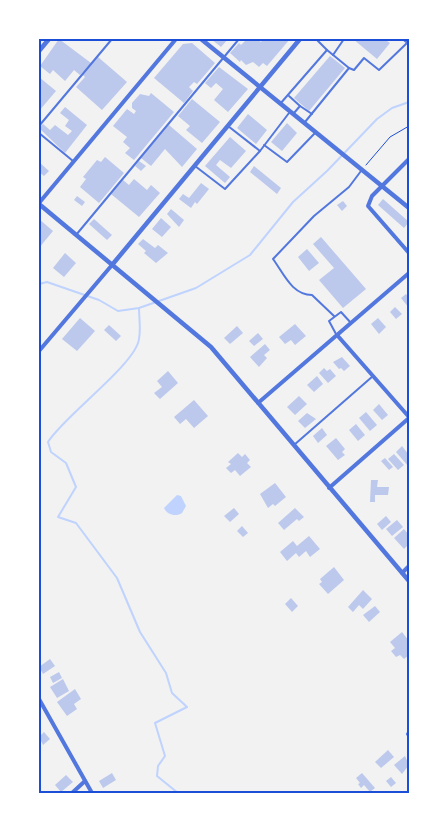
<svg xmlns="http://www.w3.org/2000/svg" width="448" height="832" font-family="Literata,serif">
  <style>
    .water { fill: #bfd3fe }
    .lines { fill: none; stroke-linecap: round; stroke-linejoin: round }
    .stream { stroke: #bfd3fe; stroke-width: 2 }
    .building { fill: #bdc9ec }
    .path { stroke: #1d4ed8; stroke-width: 1 }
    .service { stroke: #5277de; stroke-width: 2 }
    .minor { stroke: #5277de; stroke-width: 4 }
    .tertiary { stroke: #5277de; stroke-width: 4.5 }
    .neatline { fill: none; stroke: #1d4ed8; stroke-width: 2 }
  </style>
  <rect width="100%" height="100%" fill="#f2f2f2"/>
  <!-- water -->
  <path class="water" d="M 177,495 L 181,496 L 186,506 L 182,513 C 176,517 167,515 164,508 Z"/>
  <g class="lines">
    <!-- stream -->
    <g class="stream">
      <path d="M 39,284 L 47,282 L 99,300 L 118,311 L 139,308 L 196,288 L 250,255 L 293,202 L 327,171 L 377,119 L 392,108 L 409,102"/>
      <path d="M 139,308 C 139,318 141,329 139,339 C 136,364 63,417 48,442 L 51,452 L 66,463 L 76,487 L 58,517 L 76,523 L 117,578 L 140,632 L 166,673 L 172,693 L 187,707 L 155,723 L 165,756 L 158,766 L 157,776 L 178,793"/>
    </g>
  </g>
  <!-- building -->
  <g class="building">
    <path d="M 59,39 L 91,63 L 80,75 L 74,70 L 65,81 L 53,70 L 50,74 L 40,66 Z"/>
    <path d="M 211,39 L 228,39 L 221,47 Z"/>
    <path d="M 247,39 L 257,39 L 261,42 L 263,39 L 290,39 L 267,66 L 263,63 L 259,67 L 253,62 L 246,65 L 241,60 L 240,62 L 230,53 L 239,43 L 241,45 Z"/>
    <path d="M 353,39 L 384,39 L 390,43 L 377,59 Z"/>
    <path d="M 192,43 L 215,63 L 197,84 L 194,82 L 189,87 L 193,91 L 184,103 L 154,78 L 183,44 Z"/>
    <path d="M 330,56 L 345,68 L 309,111 L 294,98 Z"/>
    <path d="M 98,57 L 127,82 L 102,110 L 76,87 L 85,77 L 82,74 Z"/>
    <path d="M 219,67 L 248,89 L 228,112 L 214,100 L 223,89 L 216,83 L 211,88 L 205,83 Z"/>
    <path d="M 39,77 L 56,91 L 39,111 Z"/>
    <path d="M 151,93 L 174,112 L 134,160 L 125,153 L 130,148 L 123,142 L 127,137 L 113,126 L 127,109 L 134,114 L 136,111 L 132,108 L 132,103 L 140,94 L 149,96 Z"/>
    <path d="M 192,99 L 220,122 L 202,143 L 186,130 L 190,126 L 178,116 Z"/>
    <path d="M 65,107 L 87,125 L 65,153 L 39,128 L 43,124 L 50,130 L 55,125 L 68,135 L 72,131 L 65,126 L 69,120 L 60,113 Z"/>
    <path d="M 248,114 L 267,130 L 256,144 L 237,128 Z"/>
    <path d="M 287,123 L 297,133 L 282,151 L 271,142 Z"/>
    <path d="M 169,125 L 197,149 L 182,167 L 165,149 L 151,166 L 141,158 Z"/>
    <path d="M 230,137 L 246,151 L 231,168 L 220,160 L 216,165 L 230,177 L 225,183 L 205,166 Z"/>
    <path d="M 105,157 L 124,173 L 99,203 L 80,187 L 86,179 L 83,177 L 97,160 L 101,162 Z"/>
    <path d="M 139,161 L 146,166 L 141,171 L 135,166 Z"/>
    <path d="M 39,162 L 49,171 L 44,176 L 39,172 Z"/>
    <path d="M 254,166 L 281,188 L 277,194 L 250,172 Z"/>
    <path d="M 134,179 L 147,190 L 151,185 L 160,193 L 139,217 L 111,194 L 123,180 L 129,185 Z"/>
    <path d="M 201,183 L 209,189 L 197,204 L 195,202 L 191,208 L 179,199 L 183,194 L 189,198 Z"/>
    <path d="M 77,196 L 85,202 L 82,206 L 74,200 Z"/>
    <path d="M 383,199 L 409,222 L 404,228 L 378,205 Z"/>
    <path d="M 343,201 L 347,206 L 342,211 L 337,205 Z"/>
    <path d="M 171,209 L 184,220 L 179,227 L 167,214 Z"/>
    <path d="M 161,218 L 171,227 L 162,237 L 152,229 Z"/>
    <path d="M 39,219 L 53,231 L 39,248 Z"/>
    <path d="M 94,219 L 112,235 L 107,240 L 89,224 Z"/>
    <path d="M 321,237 L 366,289 L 343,308 L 319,280 L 334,268 L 313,244 Z"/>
    <path d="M 143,239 L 155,248 L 158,245 L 168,253 L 156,263 L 144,253 L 146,251 L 138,244 Z"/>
    <path d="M 307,249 L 319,263 L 309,271 L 298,257 Z"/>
    <path d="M 65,253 L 76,263 L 64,277 L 53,268 Z"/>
    <path d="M 406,294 L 409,297 L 409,308 L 401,298 Z"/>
    <path d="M 395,307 L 402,314 L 396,319 L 390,312 Z"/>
    <path d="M 80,318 L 95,331 L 77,351 L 62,339 Z"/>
    <path d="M 378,318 L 386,327 L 379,334 L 371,324 Z"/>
    <path d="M 295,324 L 306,336 L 295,345 L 291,340 L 285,344 L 279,337 Z"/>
    <path d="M 109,325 L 121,336 L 116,341 L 104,330 Z"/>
    <path d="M 237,326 L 243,333 L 230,344 L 224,338 Z"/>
    <path d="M 258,333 L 263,339 L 254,346 L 249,341 Z"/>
    <path d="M 265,344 L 270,350 L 264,355 L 267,358 L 259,367 L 250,357 Z"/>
    <path d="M 342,357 L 350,366 L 344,371 L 341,368 L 339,369 L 333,362 Z"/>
    <path d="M 324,368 L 327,371 L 330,369 L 336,376 L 328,383 L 319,373 Z"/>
    <path d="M 168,371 L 178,383 L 160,399 L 154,393 L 162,387 L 157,381 Z"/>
    <path d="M 317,376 L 323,384 L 314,392 L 307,385 Z"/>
    <path d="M 299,396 L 307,404 L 295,415 L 287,407 Z"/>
    <path d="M 194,400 L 208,416 L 194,428 L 186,419 L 180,424 L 174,417 Z"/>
    <path d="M 379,404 L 388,415 L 382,420 L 373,410 Z"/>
    <path d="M 366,412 L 377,425 L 370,431 L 359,418 Z"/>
    <path d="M 307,413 L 316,419 L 305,428 L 298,421 Z"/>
    <path d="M 356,424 L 365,435 L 358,441 L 349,430 Z"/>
    <path d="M 322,428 L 327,435 L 318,443 L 313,436 Z"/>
    <path d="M 336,438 L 345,449 L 342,452 L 345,455 L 338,460 L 326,446 Z"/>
    <path d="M 402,446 L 409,455 L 408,466 L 396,452 Z"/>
    <path d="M 238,453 L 242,457 L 245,454 L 250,460 L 247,463 L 251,467 L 240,476 L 235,470 L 231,473 L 226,468 L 231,464 L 228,462 Z"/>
    <path d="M 394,454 L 404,465 L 398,470 L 388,459 Z"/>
    <path d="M 385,458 L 393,467 L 389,470 L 381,461 Z"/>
    <path d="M 371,480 L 378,480 L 377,487 L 389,487 L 388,495 L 375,495 L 375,502 L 370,502 Z"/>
    <path d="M 275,483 L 286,497 L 275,506 L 273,504 L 268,508 L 260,494 Z"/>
    <path d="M 234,508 L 239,514 L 230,522 L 224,516 Z"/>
    <path d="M 295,508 L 304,517 L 299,521 L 297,519 L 284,530 L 278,523 Z"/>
    <path d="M 386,516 L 391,522 L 382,530 L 377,524 Z"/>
    <path d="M 397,520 L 403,527 L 392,536 L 386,529 Z"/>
    <path d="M 242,526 L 248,533 L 243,537 L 237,531 Z"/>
    <path d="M 404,529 L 409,535 L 409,544 L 404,549 L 394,538 Z"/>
    <path d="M 309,536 L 320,549 L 310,557 L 306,551 L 299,557 L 296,553 L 287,561 L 280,552 L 293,541 L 297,546 Z"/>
    <path d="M 334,567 L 344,580 L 328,594 L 319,584 L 322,582 L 320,579 Z"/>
    <path d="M 363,590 L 372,599 L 363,609 L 359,605 L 353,612 L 348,607 Z"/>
    <path d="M 291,598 L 298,606 L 292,612 L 285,604 Z"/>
    <path d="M 375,606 L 380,612 L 369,622 L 363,615 Z"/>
    <path d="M 402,632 L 409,641 L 409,655 L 404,659 L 400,655 L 396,657 L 391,651 L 395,648 L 390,642 Z"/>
    <path d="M 50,659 L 55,666 L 43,674 L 39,667 Z"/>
    <path d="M 59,672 L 62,678 L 53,683 L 50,677 Z"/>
    <path d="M 63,679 L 69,691 L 57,698 L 50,687 Z"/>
    <path d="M 75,689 L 81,699 L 74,704 L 77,709 L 67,716 L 57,702 Z"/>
    <path d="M 44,732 L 50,739 L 43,745 L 39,737 Z"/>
    <path d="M 388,750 L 394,757 L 381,768 L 375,762 Z"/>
    <path d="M 405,756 L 409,765 L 402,774 L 394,765 Z"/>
    <path d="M 112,773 L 116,780 L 103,788 L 99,781 Z"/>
    <path d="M 362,773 L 375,788 L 370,792 L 364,785 L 361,788 L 358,784 L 360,783 L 356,778 Z"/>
    <path d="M 66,775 L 73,782 L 61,792 L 55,785 Z"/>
    <path d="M 391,777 L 396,783 L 391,787 L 386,781 Z"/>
  </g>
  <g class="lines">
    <!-- path -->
    <path class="path" d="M 366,165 L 390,137 L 409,126"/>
    <!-- service -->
    <g class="service">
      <path d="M 316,39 L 327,50"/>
      <path d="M 333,55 L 344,39"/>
      <path d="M 349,68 L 354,70 L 364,58 L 379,70 L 408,42"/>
      <path d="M 289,96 L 300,106 L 294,113"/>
      <path d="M 280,104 L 327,50 L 349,68 L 305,122"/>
      <path d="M 300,106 L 312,114"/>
      <path d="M 39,126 L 112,39"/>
      <path d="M 228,126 L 260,151 L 289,113"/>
      <path d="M 39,133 L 73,161"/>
      <path d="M 264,145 L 287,162 L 315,133"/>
      <path d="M 195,166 L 225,189 L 260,151"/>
      <path d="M 76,235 L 239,39"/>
      <path d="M 334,316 L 312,295 C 292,295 284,274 273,259 L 314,216 L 349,187 L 361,171"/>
      <path d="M 336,334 L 329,321 L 341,312 L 351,323"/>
      <path d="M 294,445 L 373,376"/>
    </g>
    <!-- minor -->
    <g class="minor">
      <path d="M 404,39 L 409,43"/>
      <path d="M 409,159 L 372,196 L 368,206 L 409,253"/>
      <path d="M 39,203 L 176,39"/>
      <path d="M 337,335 L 409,417"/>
      <path d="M 39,351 L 112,265"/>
      <path d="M 258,403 L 409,273"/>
      <path d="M 329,488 L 409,418"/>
      <path d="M 402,573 L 409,566"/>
      <path d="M 39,699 L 92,793"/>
      <path d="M 408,734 L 409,735"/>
      <path d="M 72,793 L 85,781"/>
    </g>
    <!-- tertiary -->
    <g class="tertiary">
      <path d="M 201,39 L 409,208"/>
      <path d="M 39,51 L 49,39"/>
      <path d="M 39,204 L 211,347 L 409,581"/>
      <path d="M 112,265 L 300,39"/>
    </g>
  </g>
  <!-- border -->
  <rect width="448" height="832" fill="none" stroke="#ffffff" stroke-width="80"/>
  <rect x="40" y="40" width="368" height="752" class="neatline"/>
</svg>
